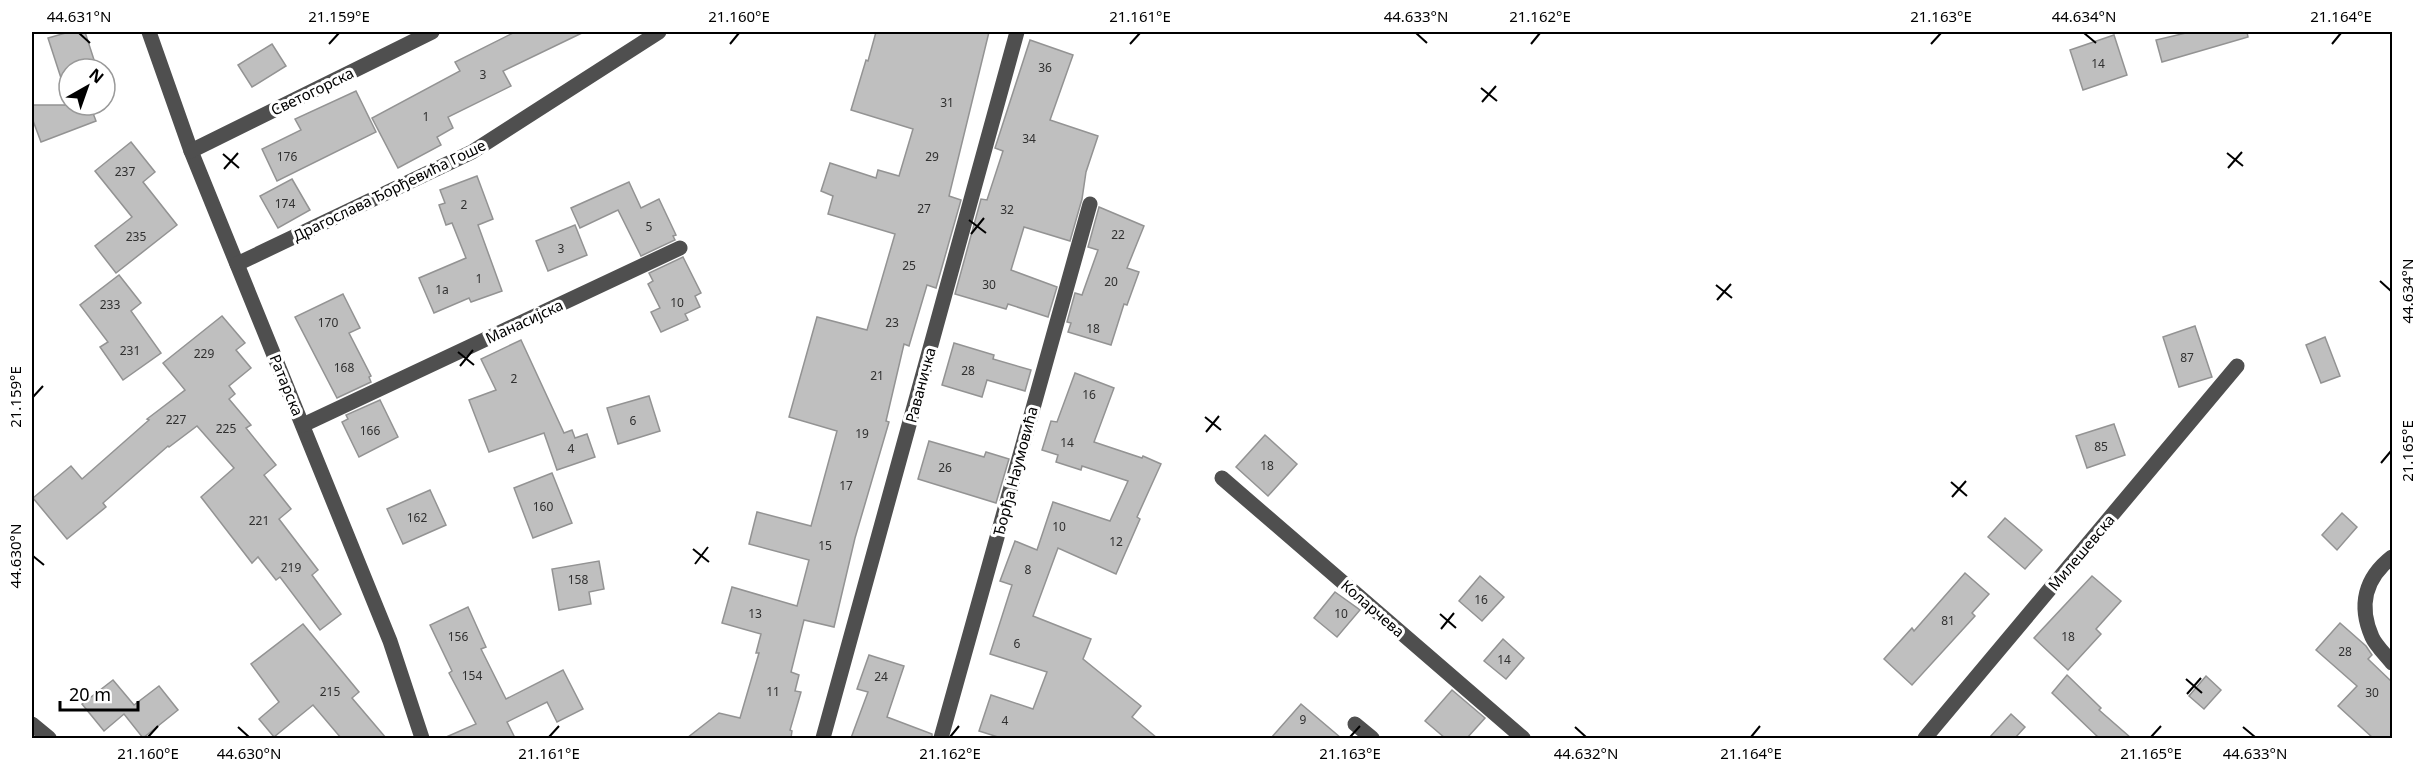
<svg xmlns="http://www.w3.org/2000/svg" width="2424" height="770" font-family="'Noto Sans',sans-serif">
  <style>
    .building { fill: #bfbfbf; stroke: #939393; stroke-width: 1.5 }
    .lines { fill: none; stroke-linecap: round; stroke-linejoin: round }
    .minor { stroke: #4f4f4f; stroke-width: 15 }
    .ticks { fill: none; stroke: #000; stroke-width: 2 }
    .labels { text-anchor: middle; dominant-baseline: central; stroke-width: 6; stroke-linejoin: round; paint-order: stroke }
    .number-label { font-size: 12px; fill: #303030 }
    .street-label { font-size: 15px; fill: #000; stroke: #fff }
    .neatline { fill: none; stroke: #000; stroke-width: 2 }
    .ticks-label { font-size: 15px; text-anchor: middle; fill: #000 }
  </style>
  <rect width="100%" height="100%" fill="#fff"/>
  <!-- building -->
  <g class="building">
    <path d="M 69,32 L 85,32 L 96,66 L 88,69 L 69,69 L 69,75 L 61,78 L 48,38 Z"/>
    <path d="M 515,32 L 584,32 L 503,71 L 511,86 L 448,117 L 453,128 L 437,137 L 441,145 L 398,168 L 372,118 L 460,71 L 455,62 Z"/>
    <path d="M 876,32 L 989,32 L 949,196 L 961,200 L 936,288 L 927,285 L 909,346 L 904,344 L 886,421 L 889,422 L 855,538 L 834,627 L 804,620 L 791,672 L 799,675 L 795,691 L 801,692 L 790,730 L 792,731 L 791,738 L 687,738 L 719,713 L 740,718 L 759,653 L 756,653 L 761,634 L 722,623 L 732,587 L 797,606 L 809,560 L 749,544 L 757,512 L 811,526 L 837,431 L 789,417 L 817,317 L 867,330 L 895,234 L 828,214 L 833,196 L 821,191 L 830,163 L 876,178 L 878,170 L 899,176 L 913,129 L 851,110 L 866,60 L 868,61 Z"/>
    <path d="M 2190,32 L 2247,32 L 2248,37 L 2162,62 L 2156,40 Z"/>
    <path d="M 2114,35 L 2127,75 L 2083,90 L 2070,50 Z"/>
    <path d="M 1030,40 L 1073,55 L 1050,120 L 1098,136 L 1086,172 L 1082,199 L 1070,241 L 1024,227 L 1011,270 L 1057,287 L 1048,317 L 1008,304 L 1006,309 L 955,294 L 981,199 L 987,200 L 1003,151 L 995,148 Z"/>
    <path d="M 272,44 L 286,66 L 252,87 L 238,65 Z"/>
    <path d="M 356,91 L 376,132 L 277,181 L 262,149 L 301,130 L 295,119 Z"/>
    <path d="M 32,105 L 90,105 L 96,121 L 41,142 L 32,118 Z"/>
    <path d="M 131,142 L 155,172 L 143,182 L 177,225 L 116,273 L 95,246 L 132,217 L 95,171 Z"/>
    <path d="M 477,176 L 493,219 L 478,225 L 502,291 L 471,302 L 469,298 L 434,313 L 419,278 L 466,258 L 452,223 L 446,225 L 439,205 L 445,203 L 440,190 Z"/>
    <path d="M 292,179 L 310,210 L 278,228 L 260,196 Z"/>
    <path d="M 629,182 L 641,208 L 659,199 L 676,235 L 673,236 L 675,240 L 641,256 L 618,210 L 580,228 L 571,208 Z"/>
    <path d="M 1099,207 L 1144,226 L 1127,268 L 1139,272 L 1127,305 L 1124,304 L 1111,345 L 1068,332 L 1071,323 L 1067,322 L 1075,293 L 1082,295 L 1098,250 L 1088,247 Z"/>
    <path d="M 575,225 L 587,255 L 548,271 L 536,241 Z"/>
    <path d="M 683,257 L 701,293 L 695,296 L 700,307 L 685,314 L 688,320 L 661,332 L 651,312 L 660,308 L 648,284 L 653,281 L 649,273 Z"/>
    <path d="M 119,275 L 141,303 L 131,311 L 161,353 L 123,380 L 100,347 L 108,342 L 80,305 Z"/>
    <path d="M 343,294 L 360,328 L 349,333 L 371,376 L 369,377 L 371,382 L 337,398 L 295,317 Z"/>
    <path d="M 222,316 L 245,343 L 236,350 L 251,368 L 229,386 L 235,394 L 229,399 L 251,425 L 246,428 L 276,465 L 264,475 L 291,509 L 279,519 L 318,570 L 312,575 L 341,614 L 320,630 L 280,577 L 276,580 L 258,557 L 252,563 L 201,497 L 234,468 L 197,426 L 169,447 L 168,446 L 103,503 L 106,507 L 67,539 L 33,498 L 71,466 L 82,479 L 149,420 L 147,419 L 185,390 L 163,363 Z"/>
    <path d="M 2195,326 L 2212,377 L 2179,387 L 2163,337 Z"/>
    <path d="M 2325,337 L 2340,376 L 2321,383 L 2306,345 Z"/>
    <path d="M 521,340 L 564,433 L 572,430 L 575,438 L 587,434 L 595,457 L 557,470 L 544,433 L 489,452 L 469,400 L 496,390 L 481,359 Z"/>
    <path d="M 954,343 L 994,355 L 993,359 L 1031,370 L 1025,391 L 987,380 L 982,397 L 942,385 Z"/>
    <path d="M 1075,373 L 1114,388 L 1094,442 L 1142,458 L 1143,456 L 1161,464 L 1137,517 L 1140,519 L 1116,574 L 1058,548 L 1033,616 L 1091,639 L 1083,659 L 1141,706 L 1132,717 L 1157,738 L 1001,738 L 979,731 L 991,695 L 1033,709 L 1047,672 L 990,654 L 1012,585 L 1000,581 L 1015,541 L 1037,550 L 1053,502 L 1110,521 L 1128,481 L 1082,466 L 1081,470 L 1056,462 L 1058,455 L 1042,450 L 1051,421 L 1057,422 Z"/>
    <path d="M 649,396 L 660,431 L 618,444 L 607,408 Z"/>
    <path d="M 380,400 L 398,437 L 359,457 L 342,422 L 348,419 L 346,415 Z"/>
    <path d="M 2114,424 L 2125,455 L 2087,468 L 2076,436 Z"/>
    <path d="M 1265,435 L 1297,464 L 1268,496 L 1236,467 Z"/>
    <path d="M 929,441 L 984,457 L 986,452 L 1009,459 L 996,503 L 918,479 Z"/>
    <path d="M 552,473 L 572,523 L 533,538 L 514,488 Z"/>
    <path d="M 430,490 L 446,525 L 403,544 L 387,509 Z"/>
    <path d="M 2342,513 L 2357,527 L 2337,550 L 2322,535 Z"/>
    <path d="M 2005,518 L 2042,550 L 2025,569 L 1988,537 Z"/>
    <path d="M 599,561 L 604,589 L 589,592 L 591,604 L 559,610 L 552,569 Z"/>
    <path d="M 1965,573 L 1989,594 L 1972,613 L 1975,616 L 1912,685 L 1884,659 L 1912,628 L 1914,631 Z"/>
    <path d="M 1480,576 L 1504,597 L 1482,621 L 1459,601 Z"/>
    <path d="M 2092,576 L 2121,601 L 2096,629 L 2101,634 L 2068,670 L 2034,638 Z"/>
    <path d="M 1335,592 L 1360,610 L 1337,637 L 1314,618 Z"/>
    <path d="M 468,607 L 486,647 L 481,649 L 506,699 L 563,670 L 583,709 L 557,722 L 547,702 L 507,722 L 515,738 L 444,738 L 476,724 L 449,673 L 452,671 L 430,625 Z"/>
    <path d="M 2340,623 L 2366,646 L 2372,655 L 2368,659 L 2392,682 L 2392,738 L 2373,738 L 2338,706 L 2357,686 L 2316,650 Z"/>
    <path d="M 303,624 L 359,692 L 352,698 L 386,738 L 341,738 L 313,705 L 274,737 L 259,719 L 279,702 L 251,664 Z"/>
    <path d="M 1503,639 L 1524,658 L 1506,679 L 1484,661 Z"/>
    <path d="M 869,655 L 904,666 L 887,717 L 932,734 L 932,738 L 851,738 L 868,692 L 857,689 Z"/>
    <path d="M 2067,675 L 2101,708 L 2099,710 L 2131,738 L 2099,738 L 2052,693 Z"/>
    <path d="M 2206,676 L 2221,690 L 2204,709 L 2189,696 Z"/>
    <path d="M 113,680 L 134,705 L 159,686 L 178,710 L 143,738 L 124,714 L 104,731 L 82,704 Z"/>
    <path d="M 1452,690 L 1485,718 L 1467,738 L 1445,738 L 1425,721 Z"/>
    <path d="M 1301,704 L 1341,738 L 1271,738 Z"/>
    <path d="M 2011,714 L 2025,727 L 2015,738 L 1989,738 Z"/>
  </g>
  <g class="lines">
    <!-- minor -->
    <g class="minor">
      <path d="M 149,32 L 191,151 L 390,641 L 422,738"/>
      <path d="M 191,151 L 432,32"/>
      <path d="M 237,264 L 472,152 L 659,32"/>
      <path d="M 303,425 L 680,248"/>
      <path d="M 1222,478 L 1523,738"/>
      <path d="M 2392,557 C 2365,578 2358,605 2372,637 C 2376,646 2386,655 2392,663"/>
      <path d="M 32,724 L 49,738"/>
      <path d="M 1355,724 L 1372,738"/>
      <path d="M 823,738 L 1017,32"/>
      <path d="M 941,738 L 1090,204"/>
      <path d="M 1925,738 L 2237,366"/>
    </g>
  </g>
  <!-- ticks -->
  <path class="ticks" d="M 79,33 L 90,43M 1416,33 L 1427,43M 2084,33 L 2096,43M 329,44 L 339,33M 730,44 L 739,33M 1130,44 L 1140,33M 1531,44 L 1540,33M 1931,44 L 1941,33M 2332,44 L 2341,33M 1481,88 L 1497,101M 1482,102 L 1496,86M 2227,153 L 2243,166M 223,154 L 239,168M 2228,168 L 2242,152M 224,169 L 238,153M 969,220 L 986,233M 971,234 L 984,218M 2380,281 L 2391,291M 1716,285 L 1732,298M 1717,300 L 1731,284M 458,352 L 474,365M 460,366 L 473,350M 33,397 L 43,386M 1205,417 L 1221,430M 1206,432 L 1219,416M 2381,463 L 2391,451M 1951,482 L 1967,496M 1952,497 L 1966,481M 693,549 L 709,562M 33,556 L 44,565M 695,564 L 708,547M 1440,614 L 1456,628M 1441,629 L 1454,613M 2186,679 L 2202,693M 2187,694 L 2201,678M 238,727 L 249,737M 1575,727 L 1586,737M 2243,727 L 2255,737M 148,737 L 158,726M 549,737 L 559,726M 950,737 L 959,726M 1350,737 L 1360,726M 1751,737 L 1760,726M 2151,737 L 2161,726"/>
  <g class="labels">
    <!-- number labels -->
    <g class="number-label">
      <text x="2098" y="63">14</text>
      <text x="1045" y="67">36</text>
      <text x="483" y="74">3</text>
      <text x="947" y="102">31</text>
      <text x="426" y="116">1</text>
      <text x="1029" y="138">34</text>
      <text x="287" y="156">176</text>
      <text x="932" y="156">29</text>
      <text x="125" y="171">237</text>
      <text x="285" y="203">174</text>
      <text x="464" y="204">2</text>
      <text x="924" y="208">27</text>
      <text x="1007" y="209">32</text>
      <text x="649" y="226">5</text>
      <text x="1118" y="234">22</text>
      <text x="136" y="236">235</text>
      <text x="561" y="248">3</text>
      <text x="909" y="265">25</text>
      <text x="479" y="278">1</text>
      <text x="1111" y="281">20</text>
      <text x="989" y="284">30</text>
      <text x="442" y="289">1a</text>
      <text x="677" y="302">10</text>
      <text x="110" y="304">233</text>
      <text x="328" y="322">170</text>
      <text x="892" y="322">23</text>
      <text x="1093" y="328">18</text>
      <text x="130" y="350">231</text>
      <text x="204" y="353">229</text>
      <text x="2187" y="357">87</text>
      <text x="344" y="367">168</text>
      <text x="968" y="370">28</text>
      <text x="877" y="375">21</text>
      <text x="514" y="378">2</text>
      <text x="1089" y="394">16</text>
      <text x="176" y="419">227</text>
      <text x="633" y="420">6</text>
      <text x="226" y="428">225</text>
      <text x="370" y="430">166</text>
      <text x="862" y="433">19</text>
      <text x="1067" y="442">14</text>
      <text x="2101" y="446">85</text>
      <text x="571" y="448">4</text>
      <text x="1267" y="465">18</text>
      <text x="945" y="467">26</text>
      <text x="846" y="485">17</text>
      <text x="543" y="506">160</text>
      <text x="417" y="517">162</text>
      <text x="259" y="520">221</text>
      <text x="1059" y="526">10</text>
      <text x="1116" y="541">12</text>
      <text x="825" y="545">15</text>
      <text x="291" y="567">219</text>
      <text x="1028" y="569">8</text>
      <text x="578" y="579">158</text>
      <text x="1481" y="599">16</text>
      <text x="755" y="613">13</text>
      <text x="1341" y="613">10</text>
      <text x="1948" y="620">81</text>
      <text x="458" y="636">156</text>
      <text x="2068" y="636">18</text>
      <text x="1017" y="643">6</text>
      <text x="2345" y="651">28</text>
      <text x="1504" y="659">14</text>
      <text x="472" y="675">154</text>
      <text x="881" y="676">24</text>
      <text x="330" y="691">215</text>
      <text x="773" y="691">11</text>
      <text x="2372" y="692">30</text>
      <text x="1303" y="719">9</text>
      <text x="1005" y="720">4</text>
    </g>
    <!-- street labels -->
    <g class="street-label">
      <text transform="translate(312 91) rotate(-26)">Светогорска</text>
      <text transform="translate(389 190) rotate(-26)">Драгослава Ђорђевића Гоше</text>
      <text transform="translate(524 321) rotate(-25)">Манасијска</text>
      <text transform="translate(287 385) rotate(68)">Ратарска</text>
      <text transform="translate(920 385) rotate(-75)">Раваничка</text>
      <text transform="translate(1015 471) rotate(-75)">Ђорђа Наумовића</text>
      <text transform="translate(2081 552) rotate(-50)">Милешевска</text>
      <text transform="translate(1373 608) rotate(41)">Коларчева</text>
    </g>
  </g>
  <!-- border -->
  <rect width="2424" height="770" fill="none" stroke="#ffffff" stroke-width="66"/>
  <!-- north arrow -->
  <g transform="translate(87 87) rotate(40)"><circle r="28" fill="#ffffff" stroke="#999999" stroke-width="1.5"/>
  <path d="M0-4.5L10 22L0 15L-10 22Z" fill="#000000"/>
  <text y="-9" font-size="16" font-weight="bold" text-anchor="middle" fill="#000000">N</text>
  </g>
  <!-- scale -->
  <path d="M60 701v9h78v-9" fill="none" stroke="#000000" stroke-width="3"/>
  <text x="69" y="701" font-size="18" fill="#000000" stroke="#ffffff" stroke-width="4.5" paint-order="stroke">20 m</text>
  <rect x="33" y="33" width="2358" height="704" class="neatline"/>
  <g class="ticks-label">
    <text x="79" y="22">44.631°N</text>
    <text x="339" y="22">21.159°E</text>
    <text x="739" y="22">21.160°E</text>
    <text x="1140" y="22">21.161°E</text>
    <text x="1416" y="22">44.633°N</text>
    <text x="1540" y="22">21.162°E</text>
    <text x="1941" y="22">21.163°E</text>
    <text x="2084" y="22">44.634°N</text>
    <text x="2341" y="22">21.164°E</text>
    <text transform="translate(2408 291) rotate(-90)" y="5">44.634°N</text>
    <text transform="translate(16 397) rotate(-90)" y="5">21.159°E</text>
    <text transform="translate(2408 451) rotate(-90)" y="5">21.165°E</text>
    <text transform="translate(16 556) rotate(-90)" y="5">44.630°N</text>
    <text x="148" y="759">21.160°E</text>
    <text x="249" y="759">44.630°N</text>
    <text x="549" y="759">21.161°E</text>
    <text x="950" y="759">21.162°E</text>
    <text x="1350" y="759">21.163°E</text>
    <text x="1586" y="759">44.632°N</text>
    <text x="1751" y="759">21.164°E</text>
    <text x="2151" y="759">21.165°E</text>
    <text x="2255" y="759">44.633°N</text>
  </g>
</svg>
